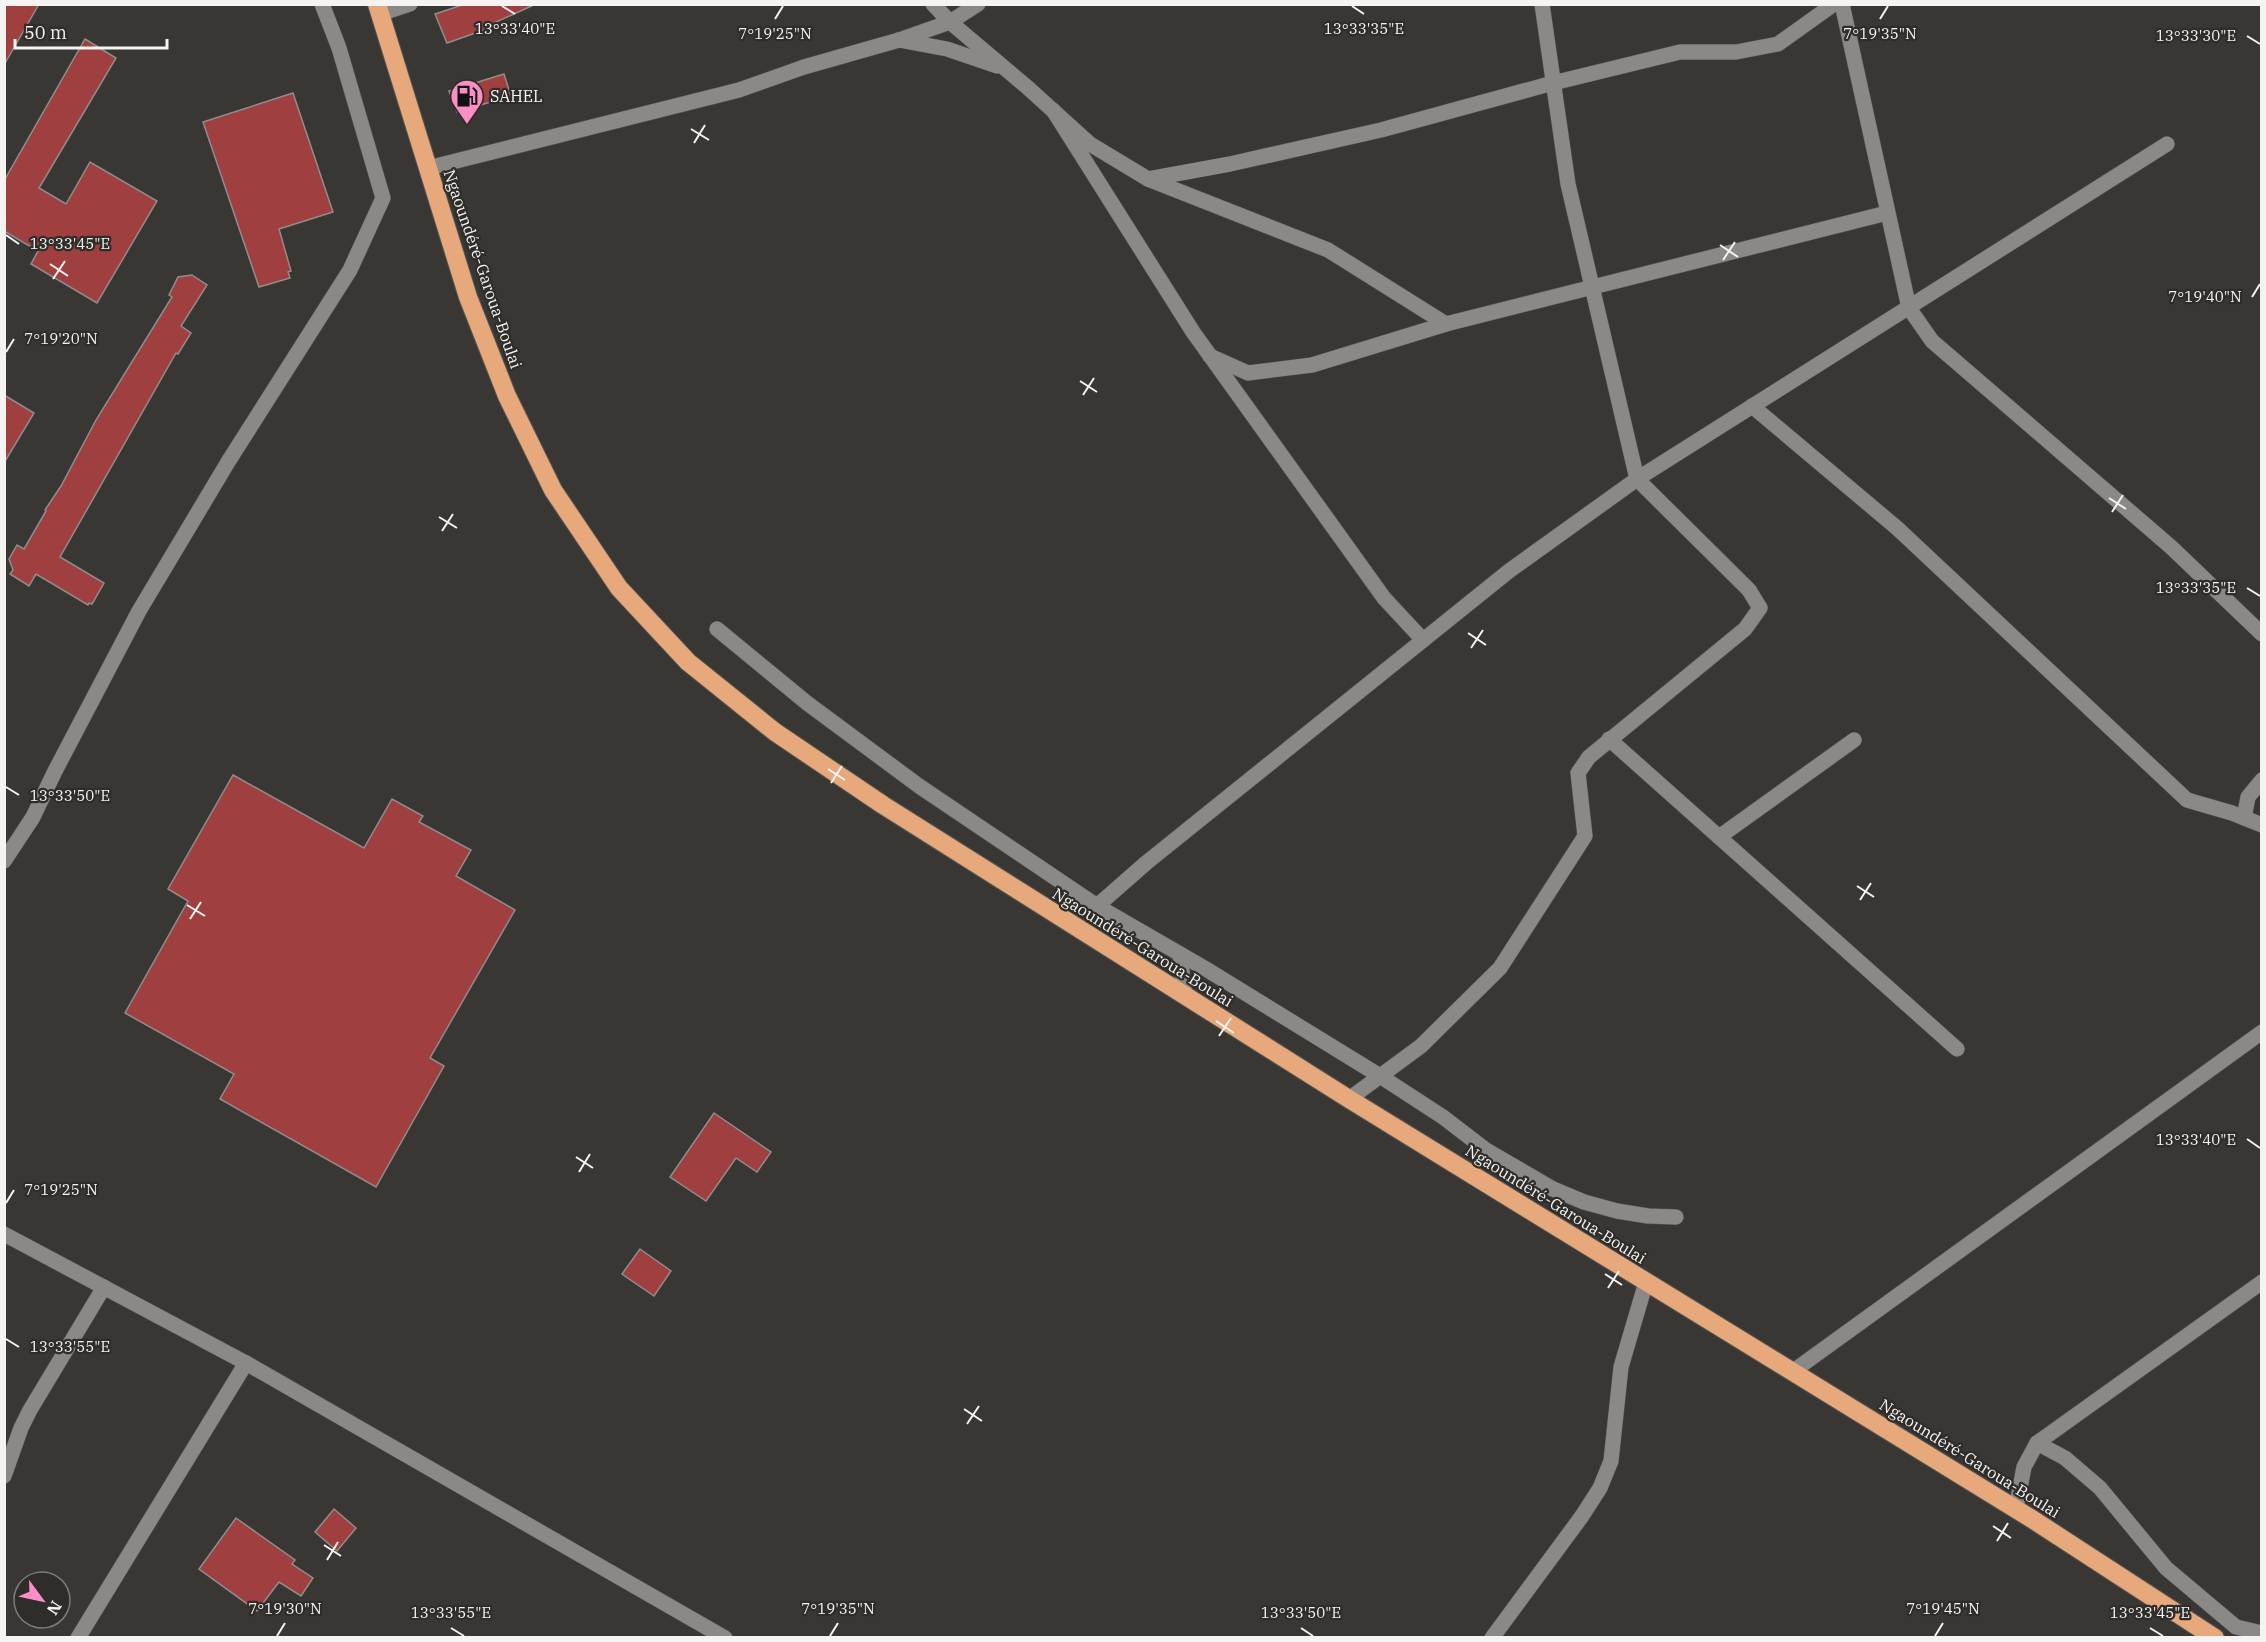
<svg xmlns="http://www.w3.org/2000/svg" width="2266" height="1642" font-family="'IBM Plex Serif',serif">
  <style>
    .building { fill: #a03f3f; stroke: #918d8c; stroke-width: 1.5 }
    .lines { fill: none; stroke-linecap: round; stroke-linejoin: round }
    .minor-casing { stroke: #575653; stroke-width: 16 }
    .highway-casing { stroke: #575653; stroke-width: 20 }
    .minor { stroke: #8b8986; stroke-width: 15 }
    .highway { stroke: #e7a97b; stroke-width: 18 }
    .ticks { fill: none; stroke: #f5f4f2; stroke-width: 2 }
    .labels { text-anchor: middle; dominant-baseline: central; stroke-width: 4.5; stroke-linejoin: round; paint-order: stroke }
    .poi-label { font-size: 16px; fill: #f5f4f2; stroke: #2e2d2a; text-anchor: start }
    .street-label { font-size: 16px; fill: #f5f4f2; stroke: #2e2d2a }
    .ticks-label { font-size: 15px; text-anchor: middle; fill: #f5f4f2; stroke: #2e2d2a; stroke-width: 4.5; stroke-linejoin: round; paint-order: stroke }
  </style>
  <rect width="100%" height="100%" fill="#383734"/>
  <!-- building -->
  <g class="building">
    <path d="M 4,4 L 39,4 L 4,65 Z"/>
    <path d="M 465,4 L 536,4 L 496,22 L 498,25 L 447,43 L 435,14 Z"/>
    <path d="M 85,39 L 116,58 L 39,188 L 66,204 L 90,162 L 157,201 L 97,303 L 31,264 L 38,251 L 4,231 L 4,181 Z"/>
    <path d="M 504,74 L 511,96 L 457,112 L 449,91 Z"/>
    <path d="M 293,93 L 333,212 L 279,229 L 291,271 L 288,272 L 290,278 L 259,287 L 203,122 Z"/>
    <path d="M 192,275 L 207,285 L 181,326 L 191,333 L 178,354 L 176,353 L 60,557 L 104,583 L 92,604 L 89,603 L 88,605 L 36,574 L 29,586 L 10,574 L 13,570 L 9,559 L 17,545 L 24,549 L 46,511 L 45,510 L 61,486 L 96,420 L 172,297 L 169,295 L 178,277 Z"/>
    <path d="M 4,395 L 34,413 L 4,463 Z"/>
    <path d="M 233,775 L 364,848 L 392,799 L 423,816 L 419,822 L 471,850 L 456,876 L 515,910 L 430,1058 L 444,1066 L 376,1187 L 220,1099 L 234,1074 L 125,1013 L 188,901 L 168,889 Z"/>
    <path d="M 714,1113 L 771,1152 L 757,1172 L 736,1158 L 706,1201 L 670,1177 Z"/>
    <path d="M 640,1249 L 671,1271 L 654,1296 L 622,1274 Z"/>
    <path d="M 334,1509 L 356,1528 L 337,1551 L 315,1532 Z"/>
    <path d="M 236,1518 L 295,1560 L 292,1564 L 313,1578 L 301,1596 L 279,1582 L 257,1611 L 199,1569 Z"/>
  </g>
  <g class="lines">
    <defs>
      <g id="minor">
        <path d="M 933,4 L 950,22 L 1027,87 L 1090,144 L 1148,179 L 1328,250 L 1446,324"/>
        <path d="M 1842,4 L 1909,308 L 1932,341 L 2171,547 L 2262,634"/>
        <path d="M 380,14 L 410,4"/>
        <path d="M 899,40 L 947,49 L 997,66"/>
        <path d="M 1053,110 L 1193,332 L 1384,598 L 1423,640"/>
        <path d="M 428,168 L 739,90 L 804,67 L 899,40 L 950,22 L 978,4"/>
        <path d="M 1148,179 L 1230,164 L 1381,130 L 1553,83 L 1680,52 L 1736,52 L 1778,44 L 1834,4"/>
        <path d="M 1210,356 L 1248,373 L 1312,365 L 1446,324 L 1887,213"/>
        <path d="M 1752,406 L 1897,528 L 2187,800 L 2232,813 L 2262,825"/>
        <path d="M 717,629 L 807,703 L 919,786 L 1097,906 L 1206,969 L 1380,1076 L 1443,1117 L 1486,1150 L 1553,1189 L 1584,1202 L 1617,1211 L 1648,1216 L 1676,1217"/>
        <path d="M 1609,739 L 1957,1049"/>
        <path d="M 2244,818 L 2248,797 L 2262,780"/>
        <path d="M 1719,837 L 1854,740"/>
        <path d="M 4,861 L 33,817 L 54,773 L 139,611 L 228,462 L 350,270 L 383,198 L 339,48 L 322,4"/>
        <path d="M 1097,906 L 1146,863 L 1509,571 L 1637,479 L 2167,144"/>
        <path d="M 1180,954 L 1185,996"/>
        <path d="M 1349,1099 L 1421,1046 L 1500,968 L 1585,836 L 1578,773 L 1589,757 L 1745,629 L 1760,608 L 1749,590 L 1637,479 L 1568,184 L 1542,4"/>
        <path d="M 4,1234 L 246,1363 L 725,1638"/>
        <path d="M 1792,1372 L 2262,1032"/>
        <path d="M 2037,1443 L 2065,1458 L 2100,1488 L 2166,1568 L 2236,1627 L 2262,1633"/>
        <path d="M 4,1476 L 21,1428 L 30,1410 L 104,1287"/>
        <path d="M 2016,1509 L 2024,1467 L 2037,1443 L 2262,1282"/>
        <path d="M 78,1638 L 246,1363"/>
        <path d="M 1492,1638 L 1582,1516 L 1600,1488 L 1611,1461 L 1621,1367 L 1646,1282"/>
      </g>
      <path id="highway" d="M 377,4 L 468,297 L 507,396 L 553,490 L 619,588 L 688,662 L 775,732 L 883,805 L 1349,1099 L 2032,1519 L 2215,1638"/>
    </defs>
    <!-- minor casing -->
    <use href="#minor" class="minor-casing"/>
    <!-- highway casing -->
    <use href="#highway" class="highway-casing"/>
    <!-- minor -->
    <use href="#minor" class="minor"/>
    <!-- highway -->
    <use href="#highway" class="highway"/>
  </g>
  <!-- ticks -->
  <path class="ticks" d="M 502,6 L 515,14M 1352,6 L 1364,14M 775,19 L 783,6M 1880,19 L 1888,6M 2247,36 L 2260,44M 691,129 L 709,140M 694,143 L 705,125M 6,235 L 19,244M 1720,245 L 1738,257M 1723,260 L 1735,242M 50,264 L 68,276M 53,279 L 65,261M 2252,297 L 2260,284M 6,352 L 14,339M 1080,381 L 1097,392M 1083,395 L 1094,378M 2109,498 L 2126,509M 2112,512 L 2123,495M 439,517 L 457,528M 442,531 L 453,514M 2247,588 L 2260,596M 1468,633 L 1486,645M 1471,648 L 1483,630M 828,769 L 845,780M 831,783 L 842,766M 6,787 L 19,795M 1857,886 L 1874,897M 1860,900 L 1871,883M 187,905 L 205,916M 190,919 L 201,902M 1216,1021 L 1234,1033M 1219,1036 L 1231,1018M 2247,1139 L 2260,1148M 576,1157 L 593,1168M 579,1172 L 590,1154M 6,1203 L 14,1190M 1605,1274 L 1622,1285M 1608,1288 L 1619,1271M 6,1339 L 19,1347M 964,1409 L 982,1421M 967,1424 L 979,1406M 1993,1526 L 2011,1538M 1997,1541 L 2008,1523M 324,1545 L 341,1556M 327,1560 L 338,1542M 451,1628 L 464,1636M 1301,1628 L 1313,1636M 2150,1628 L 2163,1636M 277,1636 L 285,1623M 830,1636 L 838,1623M 1935,1636 L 1943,1623"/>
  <!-- icons -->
  <defs>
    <symbol id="fuel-pin" viewBox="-11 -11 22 30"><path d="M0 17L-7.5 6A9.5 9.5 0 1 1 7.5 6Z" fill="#fb8fc5" stroke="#2e2d2a"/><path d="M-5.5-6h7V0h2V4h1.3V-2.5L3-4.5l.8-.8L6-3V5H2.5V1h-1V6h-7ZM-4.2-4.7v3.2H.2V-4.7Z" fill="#111"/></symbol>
  </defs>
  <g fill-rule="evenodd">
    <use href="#fuel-pin" x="448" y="77" width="38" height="52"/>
  </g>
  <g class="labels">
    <!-- poi labels -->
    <g class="poi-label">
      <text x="490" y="96">SAHEL</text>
    </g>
    <!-- street labels -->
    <g class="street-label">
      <text transform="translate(483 269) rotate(71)">Ngaoundéré-Garoua-Boulai</text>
      <text transform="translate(1143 947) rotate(32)">Ngaoundéré-Garoua-Boulai</text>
      <text transform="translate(1556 1204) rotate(32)">Ngaoundéré-Garoua-Boulai</text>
      <text transform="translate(1970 1458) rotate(32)">Ngaoundéré-Garoua-Boulai</text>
    </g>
  </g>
  <g class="ticks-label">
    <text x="515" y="34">13°33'40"E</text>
    <text x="1364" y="34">13°33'35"E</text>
    <text x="775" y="39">7°19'25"N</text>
    <text x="1880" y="39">7°19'35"N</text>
    <text x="2196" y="41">13°33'30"E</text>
    <text x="70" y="249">13°33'45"E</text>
    <text x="2205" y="302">7°19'40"N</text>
    <text x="61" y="344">7°19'20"N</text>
    <text x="2196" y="593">13°33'35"E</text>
    <text x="70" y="801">13°33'50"E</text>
    <text x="2196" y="1145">13°33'40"E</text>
    <text x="61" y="1195">7°19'25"N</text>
    <text x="70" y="1352">13°33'55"E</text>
    <text x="285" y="1614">7°19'30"N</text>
    <text x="838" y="1614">7°19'35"N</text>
    <text x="1943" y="1614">7°19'45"N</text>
    <text x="451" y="1618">13°33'55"E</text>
    <text x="1301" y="1618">13°33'50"E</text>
    <text x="2150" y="1618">13°33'45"E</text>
  </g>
  <!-- border -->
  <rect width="2266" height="1642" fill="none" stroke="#f5f4f2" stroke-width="12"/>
  <!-- north arrow -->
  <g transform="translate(42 1600) rotate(123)"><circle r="28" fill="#2e2d2a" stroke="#7e7d7a" stroke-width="1.5"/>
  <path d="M0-4.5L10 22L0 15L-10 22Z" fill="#fb8fc5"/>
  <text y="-9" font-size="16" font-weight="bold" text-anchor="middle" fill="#f5f4f2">N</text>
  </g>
  <!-- scale -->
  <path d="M15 39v9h152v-9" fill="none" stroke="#f5f4f2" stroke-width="3"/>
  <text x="24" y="39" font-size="18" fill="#f5f4f2" stroke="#2e2d2a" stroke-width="4.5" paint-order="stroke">50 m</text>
</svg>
